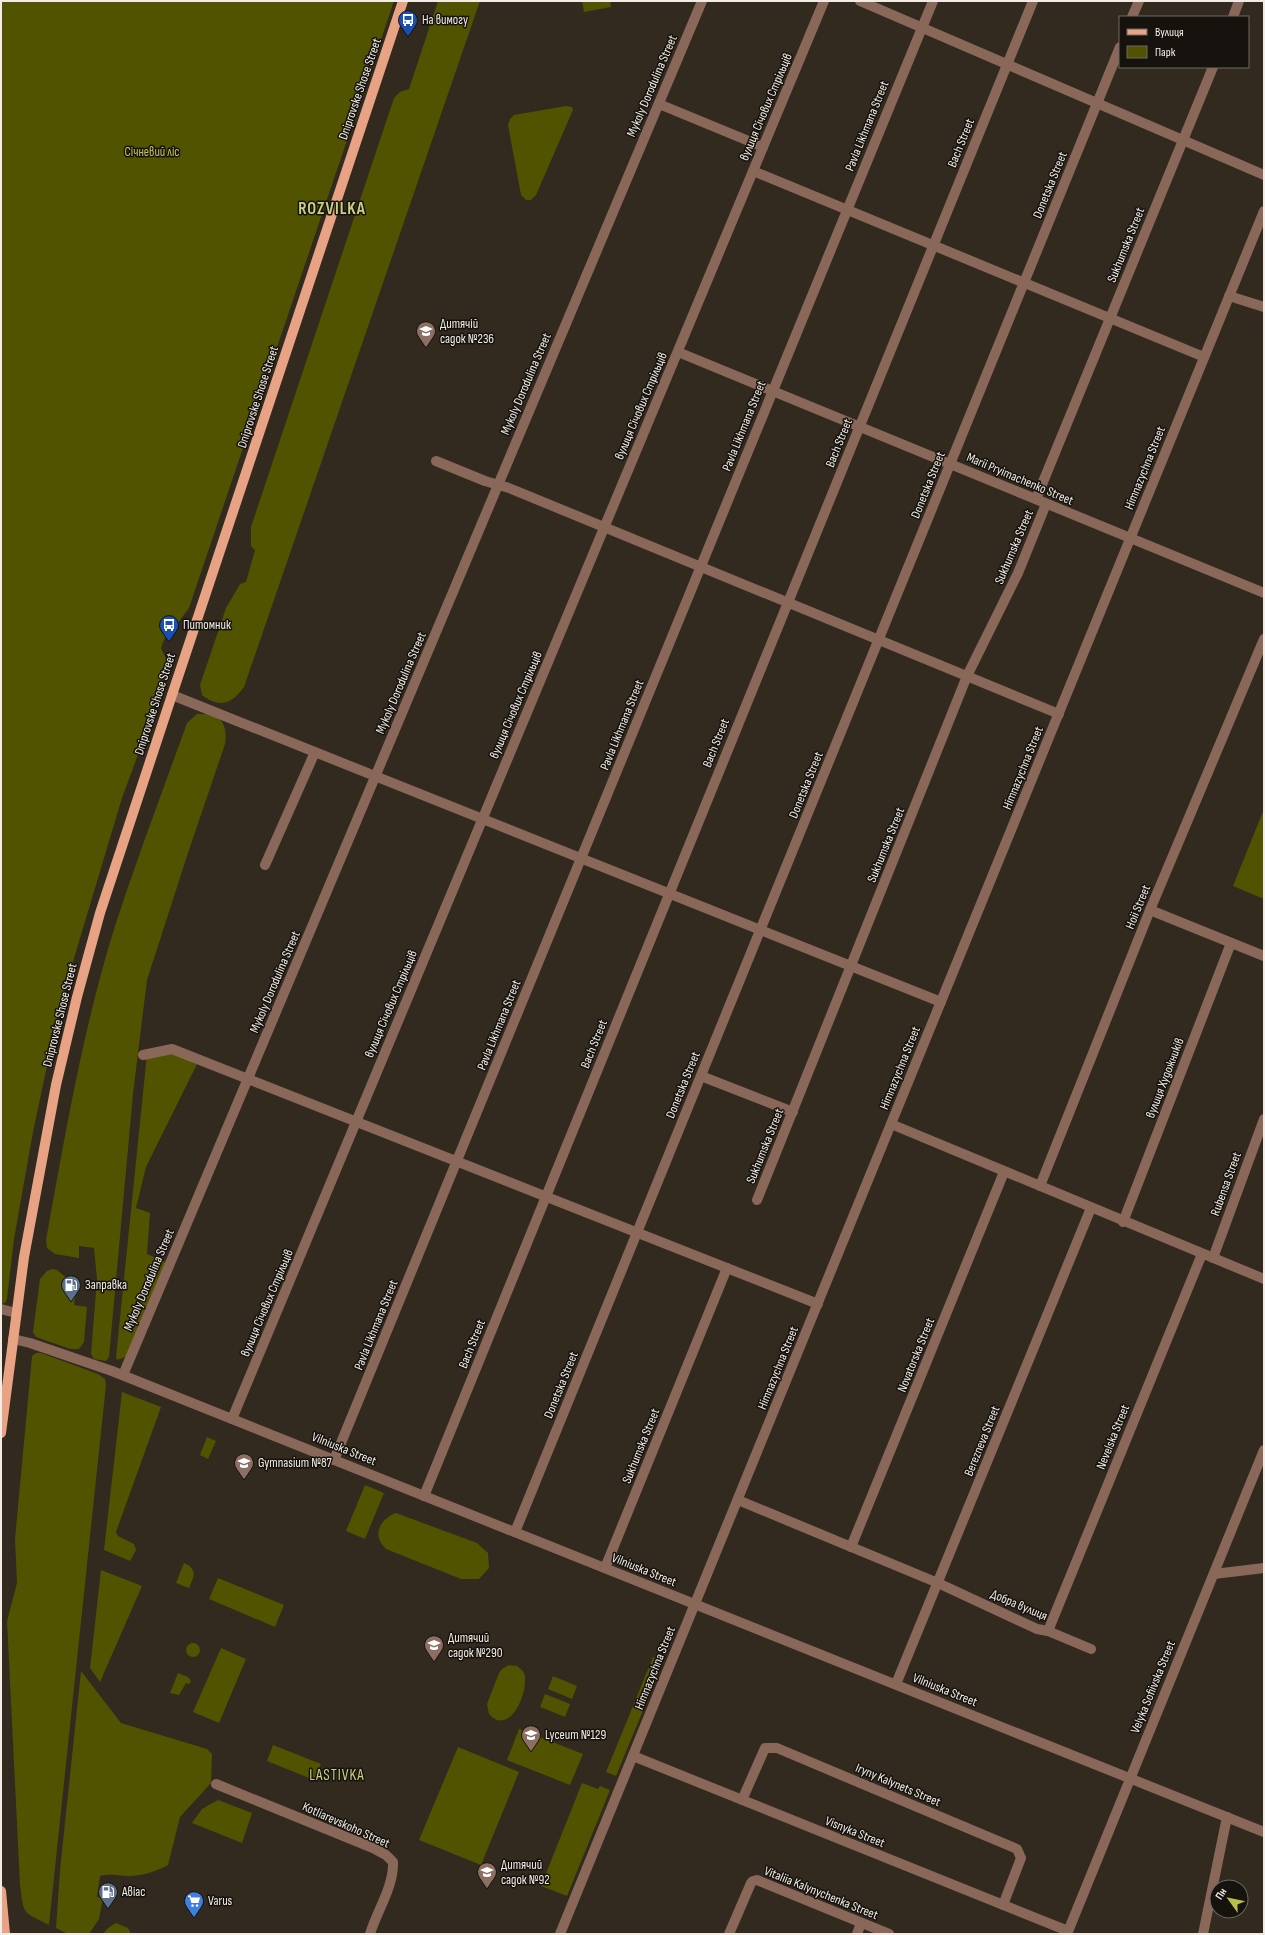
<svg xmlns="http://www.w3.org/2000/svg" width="1265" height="1935" font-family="'Sofia Sans Condensed',sans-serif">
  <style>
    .green { fill: #515301 }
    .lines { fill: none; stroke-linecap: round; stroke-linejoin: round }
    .minor { stroke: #896759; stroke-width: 10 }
    .major { stroke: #e8a384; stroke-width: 10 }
    .labels { text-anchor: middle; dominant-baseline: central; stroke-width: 3; stroke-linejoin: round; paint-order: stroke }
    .poi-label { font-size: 13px; fill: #f2ece5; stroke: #16120e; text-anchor: start }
    .street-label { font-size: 13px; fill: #f2ece5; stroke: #16120e }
    .park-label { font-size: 13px; fill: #c3c751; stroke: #16120e }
    .quarter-label { font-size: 15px; letter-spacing: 1px; fill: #cad083; stroke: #16120e }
    .district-label { font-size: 17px; font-weight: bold; letter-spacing: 1px; fill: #cad083; stroke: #16120e }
  </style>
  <rect width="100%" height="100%" fill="#32291f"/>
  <!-- green -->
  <g class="green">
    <path d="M 1,1 L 394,1 L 189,608 L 175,627 L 167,632 L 161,648 L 168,663 L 163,687 L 122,798 L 60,1005 L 33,1132 L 14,1239 L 7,1299 L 5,1303 L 1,1304 Z"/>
    <path d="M 438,1 L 480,1 L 244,687 C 231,705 219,708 202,695 L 200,685 L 226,608 L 240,584 L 246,582 L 255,550 L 251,546 L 251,527 L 394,98 L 400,92 L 409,89 Z"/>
    <path d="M 582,1 L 610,1 L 611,7 L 584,12 Z"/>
    <path d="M 566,106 L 572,107 L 573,110 L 536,195 L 531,200 L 526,200 L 521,195 L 508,125 L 510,119 L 514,115 Z"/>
    <path d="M 197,714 C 220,713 228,722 225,744 L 187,856 L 147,980 L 133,1094 L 109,1357 L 106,1361 L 94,1359 L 91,1354 L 97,1279 L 94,1248 L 79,1246 L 79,1258 L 55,1254 L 47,1248 L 46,1240 C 65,1135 83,1028 115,926 C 137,858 163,790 187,723 Z"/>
    <path d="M 1264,809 L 1264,899 L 1233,886 Z"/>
    <path d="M 172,1049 L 199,1060 L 146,1167 L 136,1208 L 150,1213 L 147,1254 L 170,1264 L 131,1355 L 117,1360 L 116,1357 L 147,1054 Z"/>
    <path d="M 52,1269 L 57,1270 L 76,1286 L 74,1305 L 87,1307 L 84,1342 L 79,1349 L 70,1349 L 36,1337 L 33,1332 L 40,1279 L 47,1271 Z"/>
    <path d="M 36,1353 L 41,1353 L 98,1374 L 105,1379 L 106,1385 L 49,1925 C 22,1911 24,1916 20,1885 L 7,1621 L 17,1583 L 15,1539 L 32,1356 Z"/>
    <path d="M 122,1392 L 161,1407 L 116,1532 L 118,1536 L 134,1544 L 136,1550 L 130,1561 L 104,1550 Z"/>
    <path d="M 207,1437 L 216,1441 L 208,1459 L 200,1455 Z"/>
    <path d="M 365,1485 L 384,1493 L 365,1539 L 346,1531 Z"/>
    <path d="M 396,1513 L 477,1543 L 488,1553 L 489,1568 L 479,1579 L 461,1579 L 386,1549 C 371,1535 380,1519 396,1513 Z"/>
    <path d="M 184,1563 C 198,1569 194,1577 189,1588 L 176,1583 Z"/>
    <path d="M 101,1570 L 142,1586 L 100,1682 L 90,1668 Z"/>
    <path d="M 218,1578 L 284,1605 L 275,1627 L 209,1599 Z"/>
    <circle cx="193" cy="1650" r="7"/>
    <path d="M 221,1648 L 246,1659 L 219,1723 L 193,1712 Z"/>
    <path d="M 653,1657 L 663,1662 L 616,1776 L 606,1772 Z"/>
    <path d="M 509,1665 L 517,1666 L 523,1671 C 532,1685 511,1739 489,1714 L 487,1704 L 499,1673 L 502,1669 Z"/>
    <path d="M 81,1671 L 121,1723 L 207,1749 L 212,1754 L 211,1783 L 180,1817 L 168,1865 C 158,1871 144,1875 132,1876 C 120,1876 111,1873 100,1876 L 97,1897 L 103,1898 L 99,1919 L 89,1934 L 68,1934 L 56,1928 L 60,1870 Z"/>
    <path d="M 178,1673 L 188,1677 L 191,1681 L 189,1684 L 186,1683 L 179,1695 L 170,1693 Z"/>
    <path d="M 553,1676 L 577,1686 L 572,1699 L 548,1689 Z"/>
    <path d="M 545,1694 L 570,1704 L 565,1717 L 540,1707 Z"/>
    <path d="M 519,1729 L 583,1754 L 570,1785 L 507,1760 Z"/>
    <path d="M 273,1745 L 321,1764 L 314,1780 L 267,1761 Z"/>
    <path d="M 458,1747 L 519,1772 L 481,1865 L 419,1840 Z"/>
    <path d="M 582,1783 L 598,1789 L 600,1786 L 610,1790 L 567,1896 L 541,1886 Z"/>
    <path d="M 218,1800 L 252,1813 L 242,1843 L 192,1823 L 202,1809 Z"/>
    <path d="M 116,1923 L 128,1928 L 131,1934 L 103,1934 L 108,1928 Z"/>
  </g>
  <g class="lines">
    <!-- minor -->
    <g class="minor">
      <path d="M 860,1 L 1264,175"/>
      <path d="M 1132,17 L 1139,1"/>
      <path d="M 1233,17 L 1239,1"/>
      <path d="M 659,104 L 763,147"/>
      <path d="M 753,171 L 1204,357"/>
      <path d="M 1229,296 L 1264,307"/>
      <path d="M 678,352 L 1264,593"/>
      <path d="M 436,461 L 485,481 L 509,488 L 1059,714"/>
      <path d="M 1036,499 L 1213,67"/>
      <path d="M 172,695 L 941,1002"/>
      <path d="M 265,865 L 315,752"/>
      <path d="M 1150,910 L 1264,956"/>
      <path d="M 143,1055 L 172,1049 L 818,1304"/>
      <path d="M 701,1076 L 793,1112"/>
      <path d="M 891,1124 L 1264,1279"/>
      <path d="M 1040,1186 L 1150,910 L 1264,639"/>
      <path d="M 757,1200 L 967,676 L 1018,573 L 1046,504"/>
      <path d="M 1123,1222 L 1231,943"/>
      <path d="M 1213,1258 L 1264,1119"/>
      <path d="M 1,1309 L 16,1313"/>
      <path d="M 13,1339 L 30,1343 L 112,1371 L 1264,1832"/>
      <path d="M 123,1375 L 702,1"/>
      <path d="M 232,1419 L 824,1"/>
      <path d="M 334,1460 L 933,1"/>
      <path d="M 424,1496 L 1033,1"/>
      <path d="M 738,1500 L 938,1583 L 1037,1629 L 1048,1631 L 1091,1649"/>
      <path d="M 515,1532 L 1120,47"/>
      <path d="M 851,1547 L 1004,1172"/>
      <path d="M 605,1568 L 727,1268"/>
      <path d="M 1214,1574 L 1264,1568"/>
      <path d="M 1048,1631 L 1202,1254"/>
      <path d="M 896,1684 L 1091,1208"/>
      <path d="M 633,1756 L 1068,1931"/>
      <path d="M 216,1784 L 373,1848 L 386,1855 L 393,1862 C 394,1886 377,1911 370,1934"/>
      <path d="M 742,1800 L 765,1748 L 777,1748 L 1017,1849 L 1021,1858 L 1003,1905"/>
      <path d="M 560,1934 L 1264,211"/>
      <path d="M 729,1934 L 751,1883 L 753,1881 L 757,1880 L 889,1934"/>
      <path d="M 857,1934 L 861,1923"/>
      <path d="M 1067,1934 L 1264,1450"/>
      <path d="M 1203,1934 L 1227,1817"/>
    </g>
    <!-- major -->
    <g class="major">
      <path d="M 1,1433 L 24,1257 L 56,1085 L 77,997 L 100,913 L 172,695 L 403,1"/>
      <path d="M 1,1891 L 5,1934"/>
    </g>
  </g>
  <!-- icons -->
  <defs>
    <symbol id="bus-pin" viewBox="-11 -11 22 30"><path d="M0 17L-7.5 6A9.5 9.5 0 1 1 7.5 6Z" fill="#1a4fb4" stroke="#16120e"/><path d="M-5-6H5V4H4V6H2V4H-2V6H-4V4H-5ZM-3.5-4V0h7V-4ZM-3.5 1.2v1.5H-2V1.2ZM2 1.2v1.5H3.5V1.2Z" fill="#fff"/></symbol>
    <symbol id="school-pin" viewBox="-11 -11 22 30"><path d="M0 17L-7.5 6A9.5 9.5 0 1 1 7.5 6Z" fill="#8d6e63" stroke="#16120e"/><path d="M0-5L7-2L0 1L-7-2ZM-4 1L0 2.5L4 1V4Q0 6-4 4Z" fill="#fff"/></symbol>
    <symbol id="fuel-pin" viewBox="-11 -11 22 30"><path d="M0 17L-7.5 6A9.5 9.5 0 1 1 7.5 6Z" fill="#5c6f8a" stroke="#16120e"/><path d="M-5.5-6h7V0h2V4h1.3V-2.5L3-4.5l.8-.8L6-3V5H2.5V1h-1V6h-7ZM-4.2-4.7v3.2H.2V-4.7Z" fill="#fff"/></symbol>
    <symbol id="supermarket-pin" viewBox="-11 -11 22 30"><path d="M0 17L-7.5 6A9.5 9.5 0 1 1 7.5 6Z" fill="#3f7fe0" stroke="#16120e"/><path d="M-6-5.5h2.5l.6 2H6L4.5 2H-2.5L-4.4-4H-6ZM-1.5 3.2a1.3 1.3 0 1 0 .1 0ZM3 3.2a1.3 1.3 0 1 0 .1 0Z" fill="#fff"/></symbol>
  </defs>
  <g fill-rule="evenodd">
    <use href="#bus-pin" x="397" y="9" width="22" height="30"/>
    <use href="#school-pin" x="415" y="320" width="22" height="30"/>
    <use href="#bus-pin" x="158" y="614" width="22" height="30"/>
    <use href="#fuel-pin" x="60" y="1274" width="22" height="30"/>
    <use href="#school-pin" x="233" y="1452" width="22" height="30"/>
    <use href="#school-pin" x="423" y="1634" width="22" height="30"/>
    <use href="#school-pin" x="520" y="1724" width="22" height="30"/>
    <use href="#school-pin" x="476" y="1861" width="22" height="30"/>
    <use href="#fuel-pin" x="97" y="1881" width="22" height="30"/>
    <use href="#supermarket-pin" x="183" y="1890" width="22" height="30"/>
  </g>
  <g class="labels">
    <!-- poi labels -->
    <g class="poi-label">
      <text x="422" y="20">На вимогу</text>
      <text x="440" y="324">Дитячій<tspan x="440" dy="15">садок №236</tspan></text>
      <text x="183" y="625">Питомник</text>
      <text x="85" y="1285">Заправка</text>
      <text x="258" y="1463">Gymnasium №87</text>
      <text x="448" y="1638">Дитячий<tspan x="448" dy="15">садок №290</tspan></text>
      <text x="545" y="1735">Lyceum №129</text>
      <text x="501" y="1865">Дитячий<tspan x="501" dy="15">садок №92</tspan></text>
      <text x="122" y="1892">Авіас</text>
      <text x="208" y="1901">Varus</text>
    </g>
    <!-- street labels -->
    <g class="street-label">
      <text transform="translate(652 86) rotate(-67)">Mykoly Dorodulina Street</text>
      <text transform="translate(360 89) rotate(-71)">Dniprovske Shose Street</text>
      <text transform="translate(766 107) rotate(-67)">вулиця Січових Стрільців</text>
      <text transform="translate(867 126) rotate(-68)">Pavla Likhmana Street</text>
      <text transform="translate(961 143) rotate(-68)">Bach Street</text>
      <text transform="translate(1050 185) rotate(-68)">Donetska Street</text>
      <text transform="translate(1126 245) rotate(-68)">Sukhumska Street</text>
      <text transform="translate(526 384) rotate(-67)">Mykoly Dorodulina Street</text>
      <text transform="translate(258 397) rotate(-72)">Dniprovske Shose Street</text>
      <text transform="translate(641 406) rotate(-67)">вулиця Січових Стрільців</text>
      <text transform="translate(744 426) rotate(-68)">Pavla Likhmana Street</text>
      <text transform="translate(839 443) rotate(-68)">Bach Street</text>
      <text transform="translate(1145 468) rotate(-68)">Himnazychna Street</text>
      <text transform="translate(1020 479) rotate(23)">Marii Pryimachenko Street</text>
      <text transform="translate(928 485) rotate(-68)">Donetska Street</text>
      <text transform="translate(1014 547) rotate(-67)">Sukhumska Street</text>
      <text transform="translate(401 683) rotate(-67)">Mykoly Dorodulina Street</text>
      <text transform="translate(155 704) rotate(-72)">Dniprovske Shose Street</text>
      <text transform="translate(516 705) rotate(-67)">вулиця Січових Стрільців</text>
      <text transform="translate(622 725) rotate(-68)">Pavla Likhmana Street</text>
      <text transform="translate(716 743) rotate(-68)">Bach Street</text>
      <text transform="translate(1023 768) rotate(-68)">Himnazychna Street</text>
      <text transform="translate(806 785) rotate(-68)">Donetska Street</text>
      <text transform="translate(886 845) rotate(-68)">Sukhumska Street</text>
      <text transform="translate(1138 907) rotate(-68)">Hoii Street</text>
      <text transform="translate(275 982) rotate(-67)">Mykoly Dorodulina Street</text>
      <text transform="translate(391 1004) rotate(-67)">вулиця Січових Стрільців</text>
      <text transform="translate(60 1015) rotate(-76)">Dniprovske Shose Street</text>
      <text transform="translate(499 1025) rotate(-68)">Pavla Likhmana Street</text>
      <text transform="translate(594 1044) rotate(-68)">Bach Street</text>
      <text transform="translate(900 1068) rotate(-68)">Himnazychna Street</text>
      <text transform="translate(1165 1078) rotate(-69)">вулиця Художників</text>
      <text transform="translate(683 1085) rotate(-68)">Donetska Street</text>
      <text transform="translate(765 1146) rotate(-68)">Sukhumska Street</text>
      <text transform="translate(1226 1184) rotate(-70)">Rubensa Street</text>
      <text transform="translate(149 1280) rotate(-67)">Mykoly Dorodulina Street</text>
      <text transform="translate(267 1303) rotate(-67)">вулиця Січових Стрільців</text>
      <text transform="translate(376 1325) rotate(-68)">Pavla Likhmana Street</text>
      <text transform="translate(472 1344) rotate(-68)">Bach Street</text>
      <text transform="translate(916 1355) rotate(-68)">Novatorska Street</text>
      <text transform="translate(778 1368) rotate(-68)">Himnazychna Street</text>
      <text transform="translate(561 1385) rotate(-68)">Donetska Street</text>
      <text transform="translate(1113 1437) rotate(-68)">Nevelska Street</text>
      <text transform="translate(982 1441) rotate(-68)">Berezneva Street</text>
      <text transform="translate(641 1446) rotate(-68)">Sukhumska Street</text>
      <text transform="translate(344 1449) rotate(22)">Vilniuska Street</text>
      <text transform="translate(644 1570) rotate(22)">Vilniuska Street</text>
      <text transform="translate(1019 1605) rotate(23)">Добра вулиця</text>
      <text transform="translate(655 1668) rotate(-68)">Himnazychna Street</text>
      <text transform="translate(1153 1687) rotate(-68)">Velyka Sofiivska Street</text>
      <text transform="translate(945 1690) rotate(22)">Vilniuska Street</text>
      <text transform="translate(898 1785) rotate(23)">Iryny Kalynets Street</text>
      <text transform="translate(346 1825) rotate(24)">Kotliarevskoho Street</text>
      <text transform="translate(855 1832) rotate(22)">Visnyka Street</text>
      <text transform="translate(821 1893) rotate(22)">Vitaliia Kalynychenka Street</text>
    </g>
    <!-- park labels -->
    <g class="park-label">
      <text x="152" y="152">Січневий ліс</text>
    </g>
    <!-- quarter labels -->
    <g class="quarter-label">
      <text x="337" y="1775">LASTIVKA</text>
    </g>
    <!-- district labels -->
    <g class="district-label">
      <text x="332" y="209">ROZVILKA</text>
    </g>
  </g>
  <!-- border -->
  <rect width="1265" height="1935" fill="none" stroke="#f2ece5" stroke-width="4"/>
  <!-- legend -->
  <rect x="1119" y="16" width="130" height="52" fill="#16120e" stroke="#6e6964"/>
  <rect x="1127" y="29" width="20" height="6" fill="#e8a384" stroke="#6e6964"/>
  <text x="1155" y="36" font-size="12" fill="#f2ece5">Вулиця</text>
  <rect x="1127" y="46" width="20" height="12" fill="#515301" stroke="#6e6964"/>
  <text x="1155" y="56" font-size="12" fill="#f2ece5">Парк</text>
  <!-- north arrow -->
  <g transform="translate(1229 1899) rotate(303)"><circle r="19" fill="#16120e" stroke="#6e6964"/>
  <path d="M0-3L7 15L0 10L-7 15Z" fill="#bac045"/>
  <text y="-6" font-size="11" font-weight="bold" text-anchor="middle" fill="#f2ece5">Пн</text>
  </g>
</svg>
